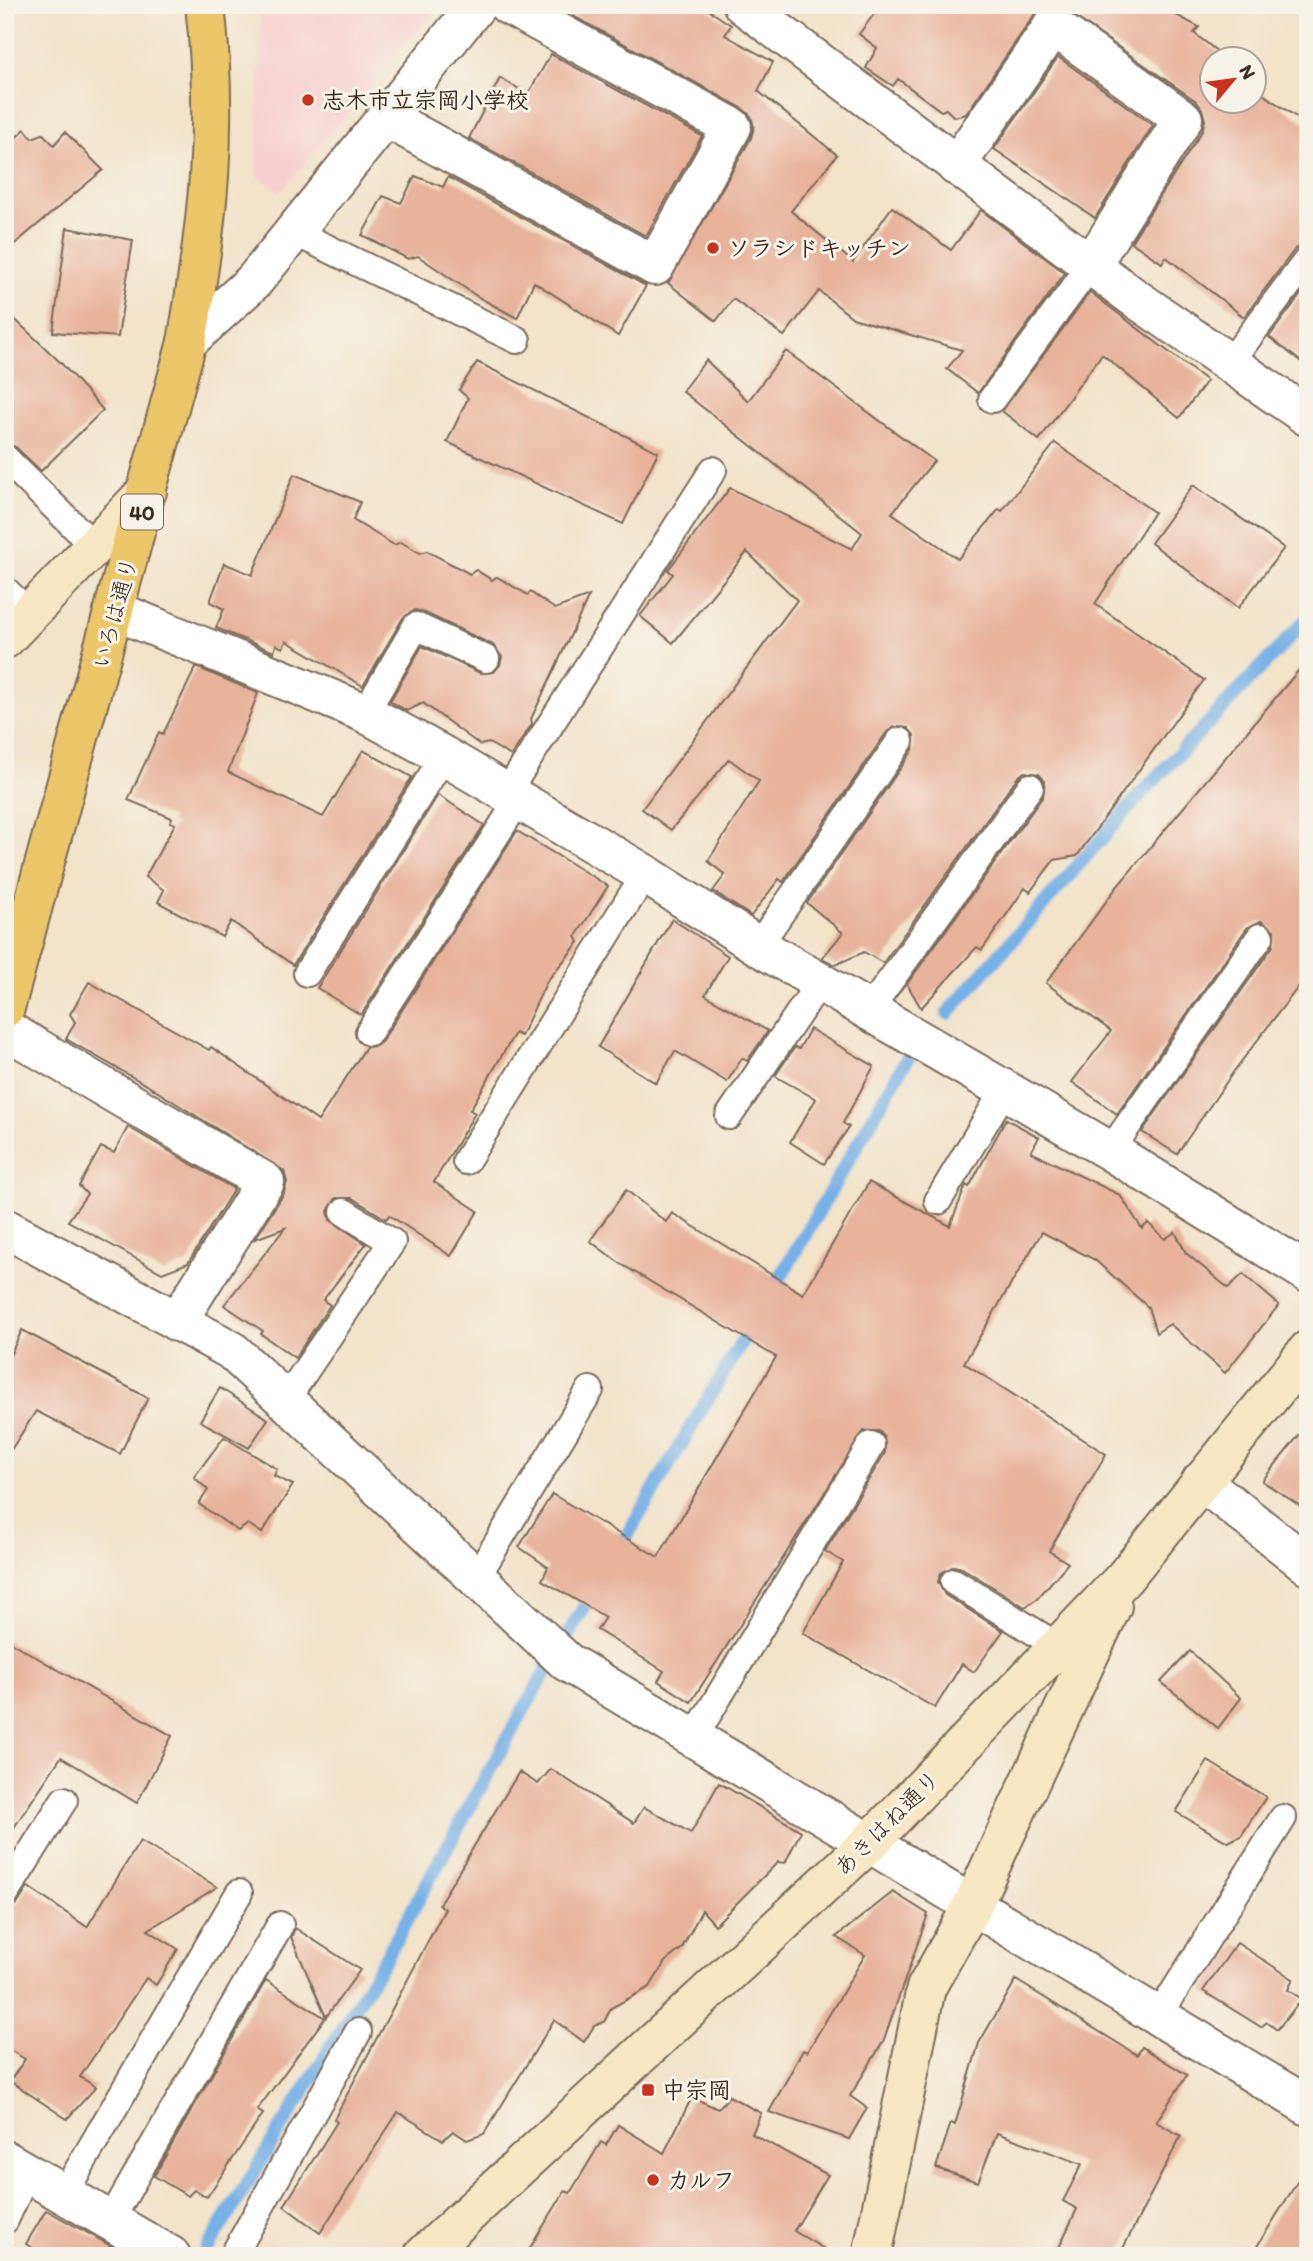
<svg xmlns="http://www.w3.org/2000/svg" width="1313" height="2261" font-family="Itim,'Klee One',sans-serif">
  <style>
    .built { fill: #f7cfd0 }
    .lines { fill: none; stroke-linecap: round; stroke-linejoin: round }
    .stream { stroke: #75b0e6; stroke-width: 14 }
    .building { fill: #e8b29b }
    .lane-casing { stroke: #7b6b5a; stroke-width: 30 }
    .street-casing { stroke: #7b6b5a; stroke-width: 42 }
    .secondary-casing { stroke: #7b6b5a; stroke-width: 42 }
    .primary-casing { stroke: #7b6b5a; stroke-width: 42 }
    .lane { stroke: #fff; stroke-width: 26 }
    .street { stroke: #fff; stroke-width: 38 }
    .secondary { stroke: #f7e8c3; stroke-width: 38 }
    .primary { stroke: #ecc669; stroke-width: 38 }
    .poi-dot { fill: #c8321e; stroke: #f7f3e8; stroke-width: 2.5 }
    .labels { text-anchor: middle; dominant-baseline: central; stroke-width: 6; stroke-linejoin: round; paint-order: stroke }
    .shield { fill: #f7f3e8; stroke: #73665b; stroke-width: 2 }
    .shield-label { font-size: 21px; font-weight: bold; fill: #3b2a1e }
    .poi-label { font-size: 23px; font-weight: bold; fill: #3b2a1e; stroke: #f7f3e8; text-anchor: start }
    .street-label { font-size: 23px; fill: #3b2a1e; stroke: #f7f3e8 }
  </style>
  <rect width="100%" height="100%" fill="#f7f3e8"/>
  <filter id="ink" filterUnits="userSpaceOnUse"><feTurbulence type="fractalNoise" baseFrequency=".0143" numOctaves="2"/><feDisplacementMap in="SourceGraphic" scale="14" xChannelSelector="R" yChannelSelector="G"/><feConvolveMatrix kernelMatrix="1 2 1 2 8 2 1 2 1" color-interpolation-filters="sRGB"/></filter>
  <filter id="wash" filterUnits="userSpaceOnUse"><feTurbulence type="fractalNoise" baseFrequency=".00686" numOctaves="4" result="noise"/><feDisplacementMap in="SourceGraphic" scale="28" xChannelSelector="R" yChannelSelector="G"/><feGaussianBlur stdDeviation="1.57" result="paint"/><feColorMatrix in="noise" values="0 0 0 0 0 0 0 0 0 0 0 0 0 0 0 0 0 1.4 0 .05"/><feComposite in="paint" operator="in"/></filter>
  <g filter="url(#wash)">
    <rect width="100%" height="100%" fill="#f2e3c9"/>
    <!-- built -->
    <path class="built" d="M 258,5 L 439,5 L 280,192 L 256,175 L 260,25 Z"/>
    <g class="lines">
      <!-- stream -->
      <g class="stream">
        <path d="M 948,1013 L 1139,796 L 1308,618"/>
        <path d="M 770,1295 L 910,1054"/>
        <path d="M 616,1554 L 754,1321"/>
        <path d="M 203,2256 L 389,1952 L 525,1707 L 595,1589"/>
      </g>
    </g>
    <g id="blocks">
      <!-- building -->
      <g class="building">
        <path d="M 579,5 L 701,5 L 731,25 L 725,35 L 773,62 L 758,91 L 837,155 L 791,211 L 853,262 L 892,207 L 951,250 L 981,210 L 1065,273 L 978,393 L 947,369 L 962,350 L 853,318 L 819,291 L 784,336 L 733,299 L 716,321 L 668,283 L 751,138 L 754,127 L 751,116 L 742,108 L 573,16 Z"/>
        <path d="M 881,5 L 1049,5 L 1035,14 L 966,114 L 954,117 L 946,109 L 941,111 L 898,79 L 893,86 L 866,68 L 877,48 L 859,34 Z"/>
        <path d="M 1058,5 L 1177,5 L 1176,15 L 1199,27 L 1194,33 L 1228,60 L 1212,60 L 1212,102 L 1254,102 L 1254,88 L 1308,125 L 1308,244 L 1295,249 L 1244,317 L 1166,257 L 1162,263 L 1131,242 L 1202,131 L 1205,120 L 1202,109 L 1196,101 Z"/>
        <path d="M 551,54 L 702,136 L 646,236 L 469,138 L 500,78 L 528,94 Z"/>
        <path d="M 1058,57 L 1153,125 L 1095,218 L 994,149 Z"/>
        <path d="M 25,129 L 32,138 L 43,134 L 54,145 L 65,132 L 103,170 L 5,252 L 5,148 Z"/>
        <path d="M 415,176 L 443,187 L 448,177 L 646,286 L 618,336 L 534,282 L 517,318 L 478,297 L 418,256 L 408,259 L 362,235 L 383,196 L 401,203 Z"/>
        <path d="M 67,228 L 133,240 L 118,337 L 53,332 Z"/>
        <path d="M 1308,285 L 1308,367 L 1269,337 Z"/>
        <path d="M 1090,292 L 1207,381 L 1179,418 L 1102,354 L 1039,440 L 1002,411 Z"/>
        <path d="M 5,310 L 61,363 L 103,410 L 41,471 L 16,447 L 5,443 Z"/>
        <path d="M 786,351 L 934,461 L 892,513 L 958,559 L 999,509 L 1002,511 L 1055,443 L 1154,512 L 1095,604 L 1204,680 L 1077,856 L 1054,860 L 1030,892 L 1025,888 L 982,950 L 977,947 L 921,1008 L 907,984 L 1043,796 L 1045,781 L 1039,774 L 1024,772 L 1017,778 L 883,963 L 864,952 L 835,965 L 822,958 L 843,933 L 807,903 L 913,750 L 914,735 L 908,728 L 894,727 L 887,732 L 783,882 L 779,879 L 751,916 L 713,891 L 725,875 L 708,861 L 759,781 L 729,759 L 671,830 L 642,809 L 797,600 L 747,552 L 673,643 L 640,616 L 673,574 L 668,570 L 730,488 L 852,549 L 862,533 L 682,391 L 706,360 L 748,401 Z"/>
        <path d="M 477,362 L 658,452 L 623,524 L 447,442 L 468,398 L 459,390 Z"/>
        <path d="M 294,474 L 360,502 L 353,520 L 394,545 L 401,542 L 420,553 L 427,551 L 470,574 L 476,570 L 492,580 L 497,577 L 528,595 L 530,592 L 555,609 L 589,596 L 531,719 L 532,724 L 511,756 L 489,743 L 480,745 L 423,703 L 407,711 L 390,701 L 422,646 L 480,673 L 494,672 L 500,665 L 502,657 L 493,645 L 423,612 L 415,610 L 403,618 L 363,686 L 286,641 L 283,648 L 276,645 L 274,652 L 216,628 L 224,609 L 210,602 L 224,563 L 252,575 Z"/>
        <path d="M 1193,485 L 1284,548 L 1238,608 L 1151,543 Z"/>
        <path d="M 1308,659 L 1308,974 L 1234,1071 L 1177,1154 L 1142,1132 L 1273,946 L 1274,930 L 1261,921 L 1247,928 L 1117,1114 L 1072,1082 L 1111,1031 L 1046,983 L 1116,888 Z"/>
        <path d="M 196,667 L 258,693 L 228,772 L 323,817 L 363,750 L 412,777 L 293,965 L 231,921 L 222,937 L 158,902 L 164,890 L 145,877 L 175,824 L 170,822 L 172,818 L 128,800 L 159,732 L 163,734 Z"/>
        <path d="M 438,795 L 484,825 L 361,1015 L 317,988 Z"/>
        <path d="M 517,831 L 608,886 L 576,936 L 579,942 L 547,981 L 521,1036 L 515,1033 L 470,1110 L 475,1113 L 434,1182 L 478,1211 L 451,1256 L 389,1215 L 386,1219 L 352,1198 L 336,1198 L 328,1211 L 330,1220 L 366,1244 L 323,1300 L 330,1305 L 295,1358 L 261,1334 L 263,1331 L 224,1305 L 285,1228 L 255,1239 L 284,1193 L 287,1182 L 284,1171 L 150,1087 L 66,1039 L 75,1022 L 70,1014 L 89,982 L 209,1050 L 211,1047 L 318,1121 L 366,1047 L 376,1046 L 382,1041 Z"/>
        <path d="M 672,919 L 728,956 L 705,995 L 768,1031 L 747,1061 L 742,1058 L 727,1082 L 675,1051 L 656,1083 L 598,1047 Z"/>
        <path d="M 810,1029 L 874,1066 L 843,1123 L 849,1127 L 824,1164 L 790,1142 L 816,1099 L 775,1076 L 795,1047 L 799,1049 Z"/>
        <path d="M 1006,1119 L 1039,1137 L 1031,1152 L 1120,1195 L 1142,1229 L 1148,1223 L 1165,1239 L 1175,1232 L 1186,1253 L 1228,1288 L 1243,1274 L 1279,1305 L 1225,1373 L 1170,1324 L 1156,1333 L 1148,1307 L 1095,1260 L 1042,1232 L 964,1363 L 1106,1454 L 1049,1551 L 1068,1563 L 1037,1599 L 1025,1607 L 962,1568 L 954,1566 L 941,1573 L 938,1582 L 945,1595 L 1003,1631 L 974,1672 L 962,1664 L 935,1708 L 803,1633 L 843,1562 L 825,1551 L 885,1453 L 884,1437 L 879,1431 L 864,1431 L 691,1702 L 658,1681 L 664,1671 L 597,1630 L 605,1617 L 542,1580 L 548,1567 L 519,1547 L 552,1494 L 658,1557 L 776,1357 L 621,1264 L 590,1241 L 626,1190 L 666,1222 L 672,1213 L 803,1294 L 869,1182 L 950,1226 L 966,1185 L 969,1187 Z"/>
        <path d="M 128,1127 L 234,1189 L 188,1263 L 162,1273 L 68,1221 L 87,1194 L 79,1186 L 101,1147 L 114,1153 Z"/>
        <path d="M 22,1330 L 148,1398 L 120,1454 L 36,1411 L 5,1459 L 5,1366 Z"/>
        <path d="M 220,1388 L 268,1419 L 249,1448 L 200,1421 Z"/>
        <path d="M 1308,1424 L 1308,1511 L 1262,1481 Z"/>
        <path d="M 224,1437 L 277,1469 L 274,1476 L 293,1485 L 262,1533 L 248,1524 L 238,1531 L 199,1504 L 208,1490 L 194,1477 Z"/>
        <path d="M 5,1639 L 172,1736 L 137,1803 L 61,1757 L 5,1841 Z"/>
        <path d="M 1190,1651 L 1241,1698 L 1218,1728 L 1161,1682 Z"/>
        <path d="M 1208,1761 L 1266,1797 L 1241,1836 L 1228,1842 L 1176,1812 Z"/>
        <path d="M 551,1769 L 634,1823 L 644,1807 L 691,1833 L 719,1783 L 801,1831 L 785,1863 L 778,1862 L 715,1925 L 702,1910 L 682,1948 L 665,1962 L 650,1987 L 611,2008 L 604,2022 L 594,2026 L 584,2042 L 554,2020 L 484,2134 L 467,2140 L 453,2131 L 443,2140 L 398,2112 L 320,2233 L 284,2206 L 337,2122 L 334,2119 L 445,1909 L 439,1904 L 519,1772 L 538,1784 Z"/>
        <path d="M 140,1841 L 217,1887 L 148,1930 L 178,1949 L 156,1985 L 146,1978 L 80,2077 L 96,2087 L 67,2119 L 10,2081 L 25,2059 L 5,2047 L 5,1910 L 18,1903 L 28,1887 L 87,1927 Z"/>
        <path d="M 893,1892 L 928,1914 L 883,2042 L 850,2096 L 867,2108 L 849,2139 L 769,2112 L 803,2050 L 807,2052 L 865,1955 L 836,1937 Z"/>
        <path d="M 295,1928 L 360,1970 L 326,2017 L 291,1937 Z"/>
        <path d="M 1237,1943 L 1293,1979 L 1288,1990 L 1302,1999 L 1277,2030 L 1267,2022 L 1261,2027 L 1203,1991 Z"/>
        <path d="M 266,1980 L 325,2018 L 257,2110 L 263,2114 L 207,2197 L 194,2190 L 188,2196 L 154,2176 Z"/>
        <path d="M 1016,1980 L 1137,2055 L 1142,2047 L 1187,2075 L 1156,2122 L 1181,2136 L 1119,2256 L 1055,2256 L 1077,2209 L 1063,2201 L 1082,2164 L 997,2133 L 978,2182 L 936,2168 L 951,2123 L 955,2125 L 979,2043 Z"/>
        <path d="M 729,2096 L 761,2113 L 752,2134 L 828,2175 L 794,2231 L 836,2256 L 525,2256 L 565,2191 L 570,2193 L 601,2142 L 606,2145 L 618,2125 L 664,2153 L 692,2097 L 718,2109 Z"/>
        <path d="M 1308,2165 L 1308,2256 L 1251,2256 Z"/>
        <path d="M 46,2210 L 118,2250 L 127,2256 L 46,2256 L 26,2244 Z"/>
      </g>
    </g>
  </g>
  <g filter="url(#ink)">
    <use href="#blocks" fill-opacity="0" stroke="#7b6b5a" stroke-width="2"/>
    <g class="lines">
      <defs>
        <g id="lane">
          <path d="M 294,232 L 517,340"/>
          <path d="M 1230,362 L 1308,259"/>
          <path d="M 992,399 L 1091,265"/>
          <path d="M 5,458 L 94,546"/>
          <path d="M 5,590 L 29,613"/>
          <path d="M 365,713 L 416,626 L 486,659"/>
          <path d="M 506,794 L 713,470"/>
          <path d="M 758,946 L 900,741"/>
          <path d="M 307,973 L 444,756"/>
          <path d="M 869,1010 L 1030,787"/>
          <path d="M 369,1032 L 518,801"/>
          <path d="M 729,1116 L 820,982"/>
          <path d="M 1110,1151 L 1260,937"/>
          <path d="M 466,1161 L 645,874"/>
          <path d="M 938,1201 L 1005,1089"/>
          <path d="M 285,1401 L 392,1242 L 344,1212"/>
          <path d="M 476,1578 L 590,1390"/>
          <path d="M 954,1582 L 1059,1647"/>
          <path d="M 693,1739 L 871,1445"/>
          <path d="M 5,1894 L 64,1800"/>
          <path d="M 1158,2017 L 1283,1818"/>
          <path d="M 64,2194 L 239,1893"/>
          <path d="M 5,2220 L 27,2172"/>
          <path d="M 110,2221 L 280,1925"/>
          <path d="M 233,2256 L 358,2032"/>
        </g>
        <g id="street">
          <path d="M 743,5 L 1132,296 L 1308,417"/>
          <path d="M 387,118 L 655,266 L 732,127 L 508,5"/>
          <path d="M 956,166 L 1053,26 L 1183,119 L 1091,265"/>
          <path d="M 187,342 L 254,281 L 477,5"/>
          <path d="M 116,611 L 365,713 L 444,756 L 645,874 L 758,946 L 1110,1151 L 1308,1273"/>
          <path d="M 5,1029 L 265,1182 L 177,1322"/>
          <path d="M 5,1228 L 231,1350 L 567,1662 L 1308,2106"/>
          <path d="M 1201,1481 L 1308,1565"/>
          <path d="M 5,2160 L 171,2256"/>
        </g>
        <g id="secondary">
          <path d="M 5,639 L 147,491"/>
          <path d="M 423,2256 L 868,1844 L 1124,1578 L 1308,1350"/>
          <path d="M 872,2256 L 926,1988 L 972,1906 L 1112,1606"/>
        </g>
        <path id="primary" d="M 5,1008 L 187,342 C 208,222 219,127 205,5"/>
      </defs>
      <!-- lane casing -->
      <use href="#lane" class="lane-casing"/>
      <!-- street casing -->
      <use href="#street" class="street-casing"/>
      <!-- secondary casing -->
      <use href="#secondary" class="secondary-casing"/>
      <!-- primary casing -->
      <use href="#primary" class="primary-casing"/>
      <!-- lane -->
      <use href="#lane" class="lane"/>
      <!-- street -->
      <use href="#street" class="street"/>
      <!-- secondary -->
      <use href="#secondary" class="secondary"/>
      <!-- primary -->
      <use href="#primary" class="primary"/>
    </g>
  </g>
  <!-- markers -->
  <g class="poi-dot">
    <circle cx="308" cy="100" r="7"/>
    <circle cx="713" cy="248" r="7"/>
    <rect x="641" y="2083" width="14" height="14" rx="3.5"/>
    <circle cx="653" cy="2180" r="7"/>
  </g>
  <g class="labels">
    <!-- shield labels -->
    <rect class="shield" x="121" y="494.5" width="42" height="35" rx="5"/>
    <g class="shield-label">
      <text x="142" y="512">40</text>
    </g>
    <!-- poi labels -->
    <g class="poi-label">
      <text x="322" y="100">志木市立宗岡小学校</text>
      <text x="727" y="248">ソラシドキッチン</text>
      <text x="662" y="2090">中宗岡</text>
      <text x="667" y="2180">カルフ</text>
    </g>
    <!-- street labels -->
    <g class="street-label">
      <text transform="translate(115 613) rotate(-75)">いろは通り</text>
      <text transform="translate(887 1823) rotate(-45)">あきはね通り</text>
    </g>
  </g>
  <!-- margin -->
  <rect width="1313" height="2261" fill="none" stroke="#f7f3e8" stroke-width="28"/>
  <!-- north arrow -->
  <g transform="translate(1233 80) rotate(61)"><circle r="33" fill="#f7f3e8" stroke="#aca397" stroke-width="2"/>
  <path d="M0-5L12 26L0 18L-12 26Z" fill="#c8321e"/>
  <text y="-10" font-size="19" font-weight="bold" text-anchor="middle" fill="#3b2a1e">N</text>
  </g>
</svg>
